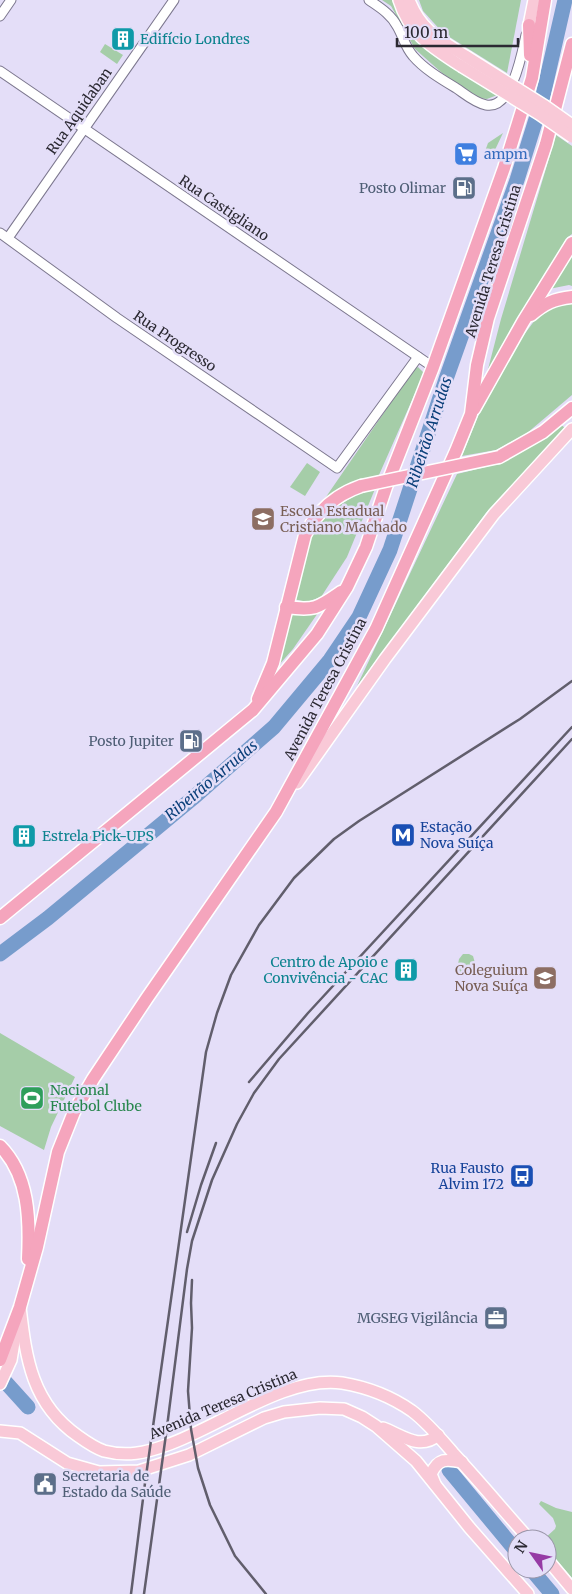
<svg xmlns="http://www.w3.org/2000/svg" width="572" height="1594" font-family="Merriweather,serif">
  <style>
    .green { fill: #a5cda8 }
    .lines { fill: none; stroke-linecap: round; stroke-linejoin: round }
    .river { stroke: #779ccc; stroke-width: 15 }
    .minor-casing { stroke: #7d788f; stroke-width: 11 }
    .major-casing { stroke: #fff; stroke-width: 14 }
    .highway-casing { stroke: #fff; stroke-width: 15 }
    .minor { stroke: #fff; stroke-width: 9 }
    .major { stroke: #f9c9d7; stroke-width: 11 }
    .highway { stroke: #f5a5bd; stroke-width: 12 }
    .rail { stroke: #615e6c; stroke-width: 2.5 }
    .major-bridge-casing { stroke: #fff; stroke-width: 14; stroke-linecap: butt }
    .highway-bridge-casing { stroke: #fff; stroke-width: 15; stroke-linecap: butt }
    .major-bridge { stroke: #f9c9d7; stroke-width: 11 }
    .highway-bridge { stroke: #f5a5bd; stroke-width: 12 }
    .labels { text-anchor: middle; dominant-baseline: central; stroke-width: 5; stroke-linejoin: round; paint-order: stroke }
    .culture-label { font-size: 14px; fill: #0d838f; stroke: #e4def8; text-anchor: start }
    .street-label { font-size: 14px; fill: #2b2932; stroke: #e4def8 }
    .shop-label { font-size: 14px; fill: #366cbe; stroke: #e4def8; text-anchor: start }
    .service-label { font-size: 14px; fill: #4e5e75; stroke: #e4def8; text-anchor: end }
    .education-label { font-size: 14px; fill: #785e54; stroke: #e4def8; text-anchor: start }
    .transit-label { font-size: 14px; fill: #164399; stroke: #e4def8; text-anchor: start }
    .leisure-label { font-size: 14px; fill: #27864d; stroke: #e4def8; text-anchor: start }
    .water-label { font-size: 15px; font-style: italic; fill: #0a3f79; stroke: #e4def8 }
  </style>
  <rect width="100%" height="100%" fill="#e4def8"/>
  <!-- green -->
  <g class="green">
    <path d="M 382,0 L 399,0 L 500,94 L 487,99 L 478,98 L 442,73 L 415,49 L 391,6 Z"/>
    <path d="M 419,0 L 521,0 L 507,73 L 443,33 L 423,11 Z"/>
    <path d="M 105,44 L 123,55 L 117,64 L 100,52 Z"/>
    <path d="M 503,133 L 494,152 L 483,157 L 488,143 Z"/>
    <path d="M 556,135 L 572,146 L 572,234 L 568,237 L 487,373 L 501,319 Z"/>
    <path d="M 572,249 L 572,286 L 569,285 L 549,289 Z"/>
    <path d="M 572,300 L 572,395 L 526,434 L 496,450 L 462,456 L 478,416 L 523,336 L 547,304 Z"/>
    <path d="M 418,367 L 424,373 L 379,475 L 363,480 L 317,510 L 414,369 Z"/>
    <path d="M 561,425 L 564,427 L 565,429 L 563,433 L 486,513 L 357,686 L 457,474 L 502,463 Z"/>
    <path d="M 307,463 L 320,472 L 305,496 L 290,487 Z"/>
    <path d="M 375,489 L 347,557 L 321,597 L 307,602 L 293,599 L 305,541 L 326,515 L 336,507 L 356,495 Z"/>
    <path d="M 320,610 L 293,649 L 278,666 L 291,611 Z"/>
    <path d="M 463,954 L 469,954 L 473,956 L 475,963 L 470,973 L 466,976 L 461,974 L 457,970 L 459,959 Z"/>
    <path d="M 0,1033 L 75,1077 L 51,1127 L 44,1150 L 0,1126 Z"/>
    <path d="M 541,1501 L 556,1508 L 572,1512 L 572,1578 L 554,1557 L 550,1548 L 547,1546 L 547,1539 L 544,1539 L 555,1529 L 556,1526 L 553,1518 L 539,1504 Z"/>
  </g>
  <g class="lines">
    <!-- river -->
    <g class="river">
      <path d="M 0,954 L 48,918 L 193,798 L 274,727 L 330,660 L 359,617 L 390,550 L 446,379 L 517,180 L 542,100 L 565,0"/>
      <path d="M 0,1376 L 28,1407"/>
      <path d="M 449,1470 L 517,1552"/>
      <path d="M 531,1569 L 552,1594"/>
    </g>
    <defs>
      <g id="minor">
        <path d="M 369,0 C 379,7 391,14 397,26 C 403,36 405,47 413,56 C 424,69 441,79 456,88 C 465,94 475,103 486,105 C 512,110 522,53 526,35"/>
        <path d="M 0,16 L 11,0"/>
        <path d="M 0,71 L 433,367"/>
        <path d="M 0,233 L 117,318 L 337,468 L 418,357"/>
        <path d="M 8,238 L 174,0"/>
      </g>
      <g id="major">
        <path d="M 399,0 C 410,35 432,47 461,66"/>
        <path d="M 409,0 C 421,31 440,40 467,57"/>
        <path d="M 529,25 L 534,0"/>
        <path d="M 297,783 L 385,659 L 494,514 L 572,429"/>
        <path d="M 20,1307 C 26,1359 32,1404 78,1436 C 85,1441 95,1448 104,1451 C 127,1457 145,1453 167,1445 C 219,1427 287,1375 342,1383 C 366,1387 392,1397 412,1411 C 428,1423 441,1439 454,1454 C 480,1482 504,1511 529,1539"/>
        <path d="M 0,1384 L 11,1360 L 17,1324"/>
        <path d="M 383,1428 C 402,1435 420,1451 438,1435"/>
        <path d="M 0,1431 L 20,1433 L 67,1463 L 99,1472 L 139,1471 L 189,1455 L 264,1418 L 284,1412 L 320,1408 L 344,1409 L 362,1417 L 376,1426 L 416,1461 L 469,1527 L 528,1594"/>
        <path d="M 435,1484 L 431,1474 C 438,1458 446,1459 462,1462"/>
        <path d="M 547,1559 L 572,1589"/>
      </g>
      <g id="highway">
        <path d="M 529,25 L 530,55"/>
        <path d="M 531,315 C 545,303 554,299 572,297"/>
        <path d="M 474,409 L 523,322 L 572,243"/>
        <path d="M 499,457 L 543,432 L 572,408"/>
        <path d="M 286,607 C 315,611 318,608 341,592"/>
        <path d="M 258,699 L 273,663 L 305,535 C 317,511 335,495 361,486"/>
        <path d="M 0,918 L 253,710 L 317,634 L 347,587 L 366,547 L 386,487 L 433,367 L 504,168 L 532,78 L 545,0"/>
        <path d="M 0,1146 C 29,1175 30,1220 28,1259"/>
        <path d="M 0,1360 L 20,1307 L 37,1247 L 58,1152 L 74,1112 L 93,1079 L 147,998 L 276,812 L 376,629 L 456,451 L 471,414 L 477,365 L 488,318 L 546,144 L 572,44"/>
      </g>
    </defs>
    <!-- minor casing -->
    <use href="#minor" class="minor-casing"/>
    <!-- major casing -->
    <use href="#major" class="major-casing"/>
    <!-- highway casing -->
    <use href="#highway" class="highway-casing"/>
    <!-- minor -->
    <use href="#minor" class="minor"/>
    <!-- major -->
    <use href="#major" class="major"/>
    <!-- highway -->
    <use href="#highway" class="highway"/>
    <!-- rail -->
    <g class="rail">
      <path d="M 249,1082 L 308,1013 L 572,727"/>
      <path d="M 187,1232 L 201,1185 L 216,1143"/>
      <path d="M 192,1280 L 191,1303 L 192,1328 L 188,1391 L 191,1429 L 198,1468 L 210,1505 L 235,1556 L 266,1594"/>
      <path d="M 131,1594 L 145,1483 L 206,1052 L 217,1013 L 231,975 L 259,925 L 294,878 L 334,839 L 359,821 L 520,719 L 572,681"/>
      <path d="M 144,1594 L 167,1427 L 187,1269 L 192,1241 L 212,1180 L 237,1124 L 254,1093 L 279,1059 L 572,739"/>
    </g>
    <defs>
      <g id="major-bridge">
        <path d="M 467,57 L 545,106 L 572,125"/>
        <path d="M 461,66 L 539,114 L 572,137"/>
      </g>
      <path id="highway-bridge" d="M 361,486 L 499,457"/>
    </defs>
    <!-- major-bridge casing -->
    <use href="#major-bridge" class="major-bridge-casing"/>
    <!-- highway-bridge casing -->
    <use href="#highway-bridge" class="highway-bridge-casing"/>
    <!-- major-bridge -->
    <use href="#major-bridge" class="major-bridge"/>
    <!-- highway-bridge -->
    <use href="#highway-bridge" class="highway-bridge"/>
  </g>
  <!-- icons -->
  <defs>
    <symbol id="building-square" viewBox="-11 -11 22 22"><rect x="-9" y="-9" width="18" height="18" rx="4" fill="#0f9aa8" stroke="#e4def8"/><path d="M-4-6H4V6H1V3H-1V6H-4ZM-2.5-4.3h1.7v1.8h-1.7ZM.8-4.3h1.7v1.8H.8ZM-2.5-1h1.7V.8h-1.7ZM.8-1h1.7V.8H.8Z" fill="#fff"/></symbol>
    <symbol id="supermarket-square" viewBox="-11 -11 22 22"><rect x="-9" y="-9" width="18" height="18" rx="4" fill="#3f7fe0" stroke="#e4def8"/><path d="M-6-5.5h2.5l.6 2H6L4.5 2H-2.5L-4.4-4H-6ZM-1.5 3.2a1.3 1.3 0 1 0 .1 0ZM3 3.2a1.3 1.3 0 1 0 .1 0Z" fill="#fff"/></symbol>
    <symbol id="fuel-square" viewBox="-11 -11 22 22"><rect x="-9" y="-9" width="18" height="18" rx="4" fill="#5c6f8a" stroke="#e4def8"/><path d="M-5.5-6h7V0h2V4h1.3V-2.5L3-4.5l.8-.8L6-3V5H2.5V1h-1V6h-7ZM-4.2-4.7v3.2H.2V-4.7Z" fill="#fff"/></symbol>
    <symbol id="school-square" viewBox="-11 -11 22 22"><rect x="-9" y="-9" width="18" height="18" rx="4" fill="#8d6e63" stroke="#e4def8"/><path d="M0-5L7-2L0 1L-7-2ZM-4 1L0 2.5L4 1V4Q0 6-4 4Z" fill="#fff"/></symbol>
    <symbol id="metro-square" viewBox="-11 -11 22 22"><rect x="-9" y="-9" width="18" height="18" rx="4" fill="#1a4fb4" stroke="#e4def8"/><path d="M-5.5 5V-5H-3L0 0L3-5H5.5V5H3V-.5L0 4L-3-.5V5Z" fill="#fff"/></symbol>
    <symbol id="stadium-square" viewBox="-11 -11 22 22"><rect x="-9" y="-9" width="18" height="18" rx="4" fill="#2e9e5b" stroke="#e4def8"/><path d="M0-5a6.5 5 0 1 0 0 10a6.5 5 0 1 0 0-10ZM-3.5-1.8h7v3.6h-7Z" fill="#fff"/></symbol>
    <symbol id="bus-square" viewBox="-11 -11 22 22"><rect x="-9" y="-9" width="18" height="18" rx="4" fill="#1a4fb4" stroke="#e4def8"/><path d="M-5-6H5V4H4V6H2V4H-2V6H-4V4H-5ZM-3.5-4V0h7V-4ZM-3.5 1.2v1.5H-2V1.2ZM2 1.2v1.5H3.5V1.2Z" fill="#fff"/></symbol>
    <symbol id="office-square" viewBox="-11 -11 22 22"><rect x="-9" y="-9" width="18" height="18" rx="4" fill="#5c6f8a" stroke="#e4def8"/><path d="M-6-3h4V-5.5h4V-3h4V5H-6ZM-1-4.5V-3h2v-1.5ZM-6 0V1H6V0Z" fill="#fff"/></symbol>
    <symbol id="civic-square" viewBox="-11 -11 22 22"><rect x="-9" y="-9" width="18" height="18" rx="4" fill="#5c6f8a" stroke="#e4def8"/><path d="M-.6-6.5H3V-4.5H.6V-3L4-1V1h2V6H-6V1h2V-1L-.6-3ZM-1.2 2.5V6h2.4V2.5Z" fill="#fff"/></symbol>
  </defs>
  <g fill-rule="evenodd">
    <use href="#building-square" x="109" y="25" width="28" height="28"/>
    <use href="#supermarket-square" x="452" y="140" width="28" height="28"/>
    <use href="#fuel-square" x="450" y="174" width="28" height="28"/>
    <use href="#school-square" x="249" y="505" width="28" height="28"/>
    <use href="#fuel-square" x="177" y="727" width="28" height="28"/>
    <use href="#metro-square" x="389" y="821" width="28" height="28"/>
    <use href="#building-square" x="10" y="822" width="28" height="28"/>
    <use href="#building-square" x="392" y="956" width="28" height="28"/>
    <use href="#school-square" x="531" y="964" width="28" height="28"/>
    <use href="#stadium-square" x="18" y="1084" width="28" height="28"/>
    <use href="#bus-square" x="508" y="1162" width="28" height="28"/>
    <use href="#office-square" x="482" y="1304" width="28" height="28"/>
    <use href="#civic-square" x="31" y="1470" width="28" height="28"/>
  </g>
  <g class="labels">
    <!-- culture labels -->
    <g class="culture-label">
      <text x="140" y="39">Edifício Londres</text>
      <text x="42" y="836">Estrela Pick-UPS</text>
      <text x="388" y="962" text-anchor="end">Centro de Apoio e<tspan x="388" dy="16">Convivência - CAC</tspan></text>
    </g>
    <!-- street labels -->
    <g class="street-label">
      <text transform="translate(79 111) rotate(-55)">Rua Aquidaban</text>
      <text transform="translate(224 208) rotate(34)">Rua Castigliano</text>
      <text transform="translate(493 261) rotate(-73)">Avenida Teresa Cristina</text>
      <text transform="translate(175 341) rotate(34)">Rua Progresso</text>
      <text transform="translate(325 689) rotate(-62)">Avenida Teresa Cristina</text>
      <text transform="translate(223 1404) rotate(-23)">Avenida Teresa Cristina</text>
    </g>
    <!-- shop labels -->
    <g class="shop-label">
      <text x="484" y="154">ampm</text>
    </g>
    <!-- service labels -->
    <g class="service-label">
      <text x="446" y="188">Posto Olimar</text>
      <text x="174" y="741">Posto Jupiter</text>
      <text x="478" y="1318">MGSEG Vigilância</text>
      <text x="62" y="1476" text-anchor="start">Secretaria de<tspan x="62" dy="16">Estado da Saúde</tspan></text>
    </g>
    <!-- education labels -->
    <g class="education-label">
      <text x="280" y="511">Escola Estadual<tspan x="280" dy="16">Cristiano Machado</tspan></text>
      <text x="528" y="970" text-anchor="end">Coleguium<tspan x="528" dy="16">Nova Suíça</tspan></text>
    </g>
    <!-- transit labels -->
    <g class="transit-label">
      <text x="420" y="827">Estação<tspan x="420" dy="16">Nova Suíça</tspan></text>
      <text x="504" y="1168" text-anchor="end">Rua Fausto<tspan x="504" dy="16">Alvim 172</tspan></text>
    </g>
    <!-- leisure labels -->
    <g class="leisure-label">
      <text x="50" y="1090">Nacional<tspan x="50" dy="16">Futebol Clube</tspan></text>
    </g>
    <!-- water labels -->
    <g class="water-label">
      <text transform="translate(429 432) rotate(-72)">Ribeirão Arrudas</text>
      <text transform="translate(211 780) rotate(-40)">Ribeirão Arrudas</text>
    </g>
  </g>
  <!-- north arrow -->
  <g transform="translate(532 1554) rotate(303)"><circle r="24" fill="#e4def8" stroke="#9a96a9"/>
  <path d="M0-4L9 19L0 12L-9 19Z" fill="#963ba5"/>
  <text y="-8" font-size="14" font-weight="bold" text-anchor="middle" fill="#2b2932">N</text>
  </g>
  <!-- scale -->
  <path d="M397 38v8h121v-8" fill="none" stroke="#2b2932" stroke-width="2.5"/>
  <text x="404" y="38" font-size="15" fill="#2b2932" stroke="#e4def8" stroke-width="4" paint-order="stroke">100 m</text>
</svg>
